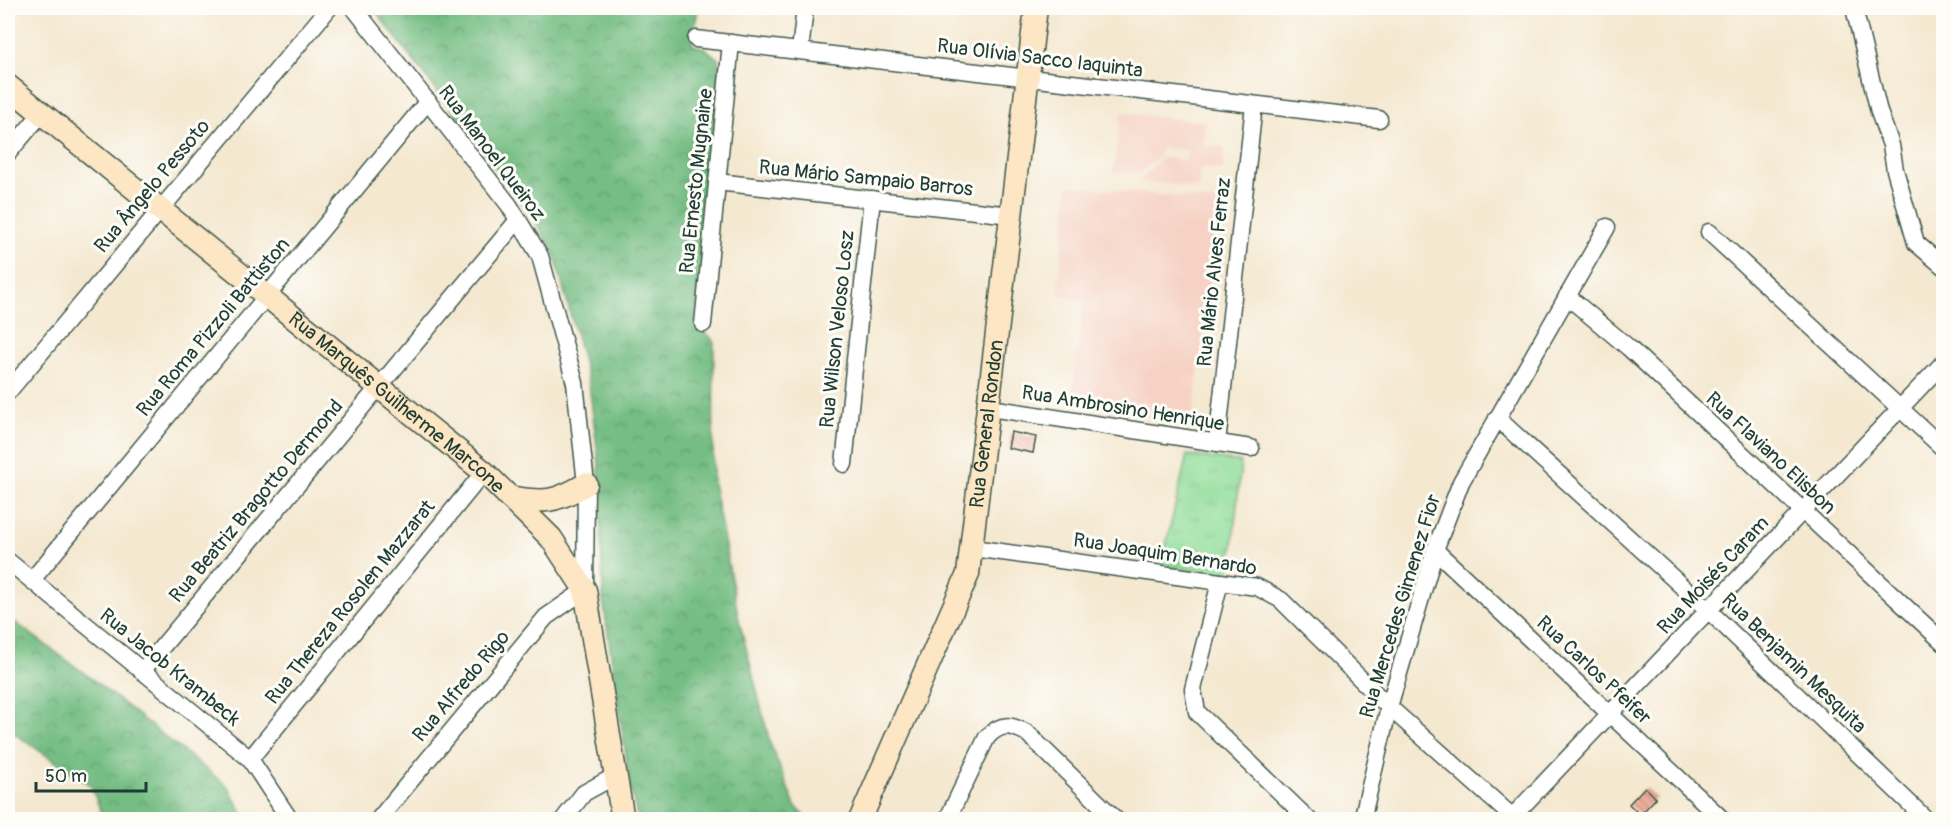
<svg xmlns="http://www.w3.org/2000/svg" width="1951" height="827" font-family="Pangolin,sans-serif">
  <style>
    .built { fill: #f6d2c4 }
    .forest { fill: url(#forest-crowns); stroke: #4a7d5c; stroke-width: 1.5 }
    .park { fill: url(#park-tufts); stroke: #588e68; stroke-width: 1.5 }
    .building { fill: url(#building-back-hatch) }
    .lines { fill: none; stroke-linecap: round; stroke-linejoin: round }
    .street-casing { stroke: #3f574b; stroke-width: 19 }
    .secondary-casing { stroke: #3f574b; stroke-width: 25 }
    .street { stroke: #fff; stroke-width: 16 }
    .secondary { stroke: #fce6c4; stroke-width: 22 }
    .labels { text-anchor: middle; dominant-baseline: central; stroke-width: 6; stroke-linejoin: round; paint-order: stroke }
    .street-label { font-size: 20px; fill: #1f3d34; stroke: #fdfcf7 }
  </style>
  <defs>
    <pattern id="forest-crowns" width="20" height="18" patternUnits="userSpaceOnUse" patternTransform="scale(1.5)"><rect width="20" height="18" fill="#75bd83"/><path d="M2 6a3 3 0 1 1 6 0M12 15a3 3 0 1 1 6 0" fill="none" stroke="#5f9b6c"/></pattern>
    <pattern id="park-tufts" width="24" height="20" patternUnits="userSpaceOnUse" patternTransform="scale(1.5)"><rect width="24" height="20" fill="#92de9b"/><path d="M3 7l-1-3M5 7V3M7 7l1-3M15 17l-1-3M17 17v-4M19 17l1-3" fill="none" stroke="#7dbf86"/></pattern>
    <pattern id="building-back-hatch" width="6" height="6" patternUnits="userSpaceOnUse" patternTransform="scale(1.5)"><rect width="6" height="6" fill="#efae9d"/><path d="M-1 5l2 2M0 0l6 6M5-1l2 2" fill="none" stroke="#c18f81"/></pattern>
  </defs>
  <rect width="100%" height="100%" fill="#fdfcf7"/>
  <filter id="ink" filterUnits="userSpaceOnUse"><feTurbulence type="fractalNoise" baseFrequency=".0167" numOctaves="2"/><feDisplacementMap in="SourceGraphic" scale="12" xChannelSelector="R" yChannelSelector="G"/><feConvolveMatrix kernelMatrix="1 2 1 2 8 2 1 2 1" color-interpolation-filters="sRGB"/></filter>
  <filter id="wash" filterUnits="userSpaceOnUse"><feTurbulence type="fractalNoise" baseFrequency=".008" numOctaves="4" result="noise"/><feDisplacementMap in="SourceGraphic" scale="24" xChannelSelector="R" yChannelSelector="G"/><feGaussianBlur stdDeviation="1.35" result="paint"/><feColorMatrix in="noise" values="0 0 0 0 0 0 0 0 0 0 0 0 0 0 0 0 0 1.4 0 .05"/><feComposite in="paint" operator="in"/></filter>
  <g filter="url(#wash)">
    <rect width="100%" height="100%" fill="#f4e8d0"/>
    <!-- built -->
    <g class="built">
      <path d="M 1121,113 L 1206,122 L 1202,145 L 1225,147 L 1223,170 L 1200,168 L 1199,188 L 1140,181 L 1161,157 L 1186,160 L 1187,150 L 1161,147 L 1159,156 L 1140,173 L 1113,172 Z"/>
      <path d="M 1068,185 L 1220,202 L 1193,414 L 1174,419 L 1070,405 L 1084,301 L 1058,295 Z"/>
    </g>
    <!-- forest -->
    <g class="forest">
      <path d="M 373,8 L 698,8 L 692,45 L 705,48 L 718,59 L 720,72 L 695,322 L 714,341 L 713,483 L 739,620 L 770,743 L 795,806 L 808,819 L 638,819 L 631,791 L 603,600 L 599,464 L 589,384 L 554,253 L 535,221 L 495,166 Z"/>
      <path d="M 8,617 L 91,678 L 227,786 L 246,819 L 104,819 L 91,786 L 8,729 Z"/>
    </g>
    <!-- park -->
    <path class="park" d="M 1187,455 L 1241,462 L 1230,575 L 1161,566 Z"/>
    <g id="blocks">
      <!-- building -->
      <g class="building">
        <path d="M 1011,432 L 1036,437 L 1033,453 L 1008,448 Z"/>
        <path d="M 1645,787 L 1656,798 L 1640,815 L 1629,804 Z"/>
      </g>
    </g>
  </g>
  <g filter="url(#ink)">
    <use href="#blocks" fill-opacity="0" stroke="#3f574b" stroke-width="1.5"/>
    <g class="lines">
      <defs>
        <g id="street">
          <path d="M 354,8 L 509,205 L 540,256 L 575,383 L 586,484 L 585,590 L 546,617 L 378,820"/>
          <path d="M 1854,8 L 1879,112 L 1891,145 L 1895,170 L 1916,243 L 1944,267"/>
          <path d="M 696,39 L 1379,119"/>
          <path d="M 800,51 L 805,8"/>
          <path d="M 8,153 L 41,114"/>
          <path d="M 717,182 L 1011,215"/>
          <path d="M 1709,232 L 1944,449"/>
          <path d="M 1567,296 L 1629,348 L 1944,643"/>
          <path d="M 703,324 L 731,43"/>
          <path d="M 8,392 L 329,8"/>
          <path d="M 990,408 L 1251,448"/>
          <path d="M 1497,418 L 1708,610 L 1927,820"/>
          <path d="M 1217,443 L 1254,105"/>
          <path d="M 844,464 L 872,199"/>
          <path d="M 972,548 L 1257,587 L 1281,600 L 1389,707 L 1516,820"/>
          <path d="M 1435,550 L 1723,820"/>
          <path d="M 8,561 L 250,759 L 290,820"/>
          <path d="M 32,580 L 428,101"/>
          <path d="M 1220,582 L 1193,689 L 1197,712 L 1309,820"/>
          <path d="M 142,671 L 518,220"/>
          <path d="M 250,759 L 484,472"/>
          <path d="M 1513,816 L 1944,362"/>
          <path d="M 563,820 L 584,793 L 615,776"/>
          <path d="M 947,820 L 987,737 C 1001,723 1010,724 1027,733 L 1116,820"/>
          <path d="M 1362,820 L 1389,707 L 1435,550 L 1461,482 L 1607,227"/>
        </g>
        <g id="secondary">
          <path id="s1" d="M 8,86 L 484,472 L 551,538 L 585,590 L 623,820"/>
          <path d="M 509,497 C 545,503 554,503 586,484"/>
          <path id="s2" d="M 860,820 L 968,574 L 1036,8"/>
        </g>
      </defs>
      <!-- street casing -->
      <use href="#street" class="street-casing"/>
      <!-- secondary casing -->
      <use href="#secondary" class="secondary-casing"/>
      <!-- street -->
      <use href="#street" class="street"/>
      <!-- secondary -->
      <use href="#secondary" class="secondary"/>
    </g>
  </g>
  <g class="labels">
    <!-- street labels -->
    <g class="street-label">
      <text transform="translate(1040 58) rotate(7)">Rua Olívia Sacco Iaquinta</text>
      <text transform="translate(492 153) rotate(53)">Rua Manoel Queiroz</text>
      <text transform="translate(866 178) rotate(6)">Rua Mário Sampaio Barros</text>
      <text transform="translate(696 181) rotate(-84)">Rua Ernesto Mugnaine</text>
      <text transform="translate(152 186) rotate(-50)">Rua Ângelo Pessoto</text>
      <text transform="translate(1214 272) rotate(-84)">Rua Mário Alves Ferraz</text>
      <text transform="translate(213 327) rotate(-50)">Rua Roma Pizzoli Battiston</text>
      <text transform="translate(837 329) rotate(-84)">Rua Wilson Veloso Losz</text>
      <text stroke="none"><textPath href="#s1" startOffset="501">Rua Marquês Guilherme Marcone</textPath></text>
      <text transform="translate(1123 408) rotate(9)">Rua Ambrosino Henrique</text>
      <text stroke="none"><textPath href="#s2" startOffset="420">Rua General Rondon</textPath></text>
      <text transform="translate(1771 453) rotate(43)">Rua Flaviano Elisbon</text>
      <text transform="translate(256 501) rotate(-50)">Rua Beatriz Bragotto Dermond</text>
      <text transform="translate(1165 554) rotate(9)">Rua Joaquim Bernardo</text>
      <text transform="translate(1713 575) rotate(-47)">Rua Moisés Caram</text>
      <text transform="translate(350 602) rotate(-51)">Rua Thereza Rosolen Mazzarat</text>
      <text transform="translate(1400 606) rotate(-73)">Rua Mercedes Gimenez Fior</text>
      <text transform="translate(1794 663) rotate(44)">Rua Benjamin Mesquita</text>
      <text transform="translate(170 667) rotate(39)">Rua Jacob Krambeck</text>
      <text transform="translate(1594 670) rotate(43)">Rua Carlos Pfeifer</text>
      <text transform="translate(461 686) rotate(-50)">Rua Alfredo Rigo</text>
    </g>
  </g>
  <!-- margin -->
  <rect width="1951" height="827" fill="none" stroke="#fdfcf7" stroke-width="30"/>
  <!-- scale -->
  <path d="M36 782v9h110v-9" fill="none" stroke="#1f3d34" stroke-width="3"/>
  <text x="45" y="782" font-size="18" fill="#1f3d34" stroke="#fdfcf7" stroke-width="4.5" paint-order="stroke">50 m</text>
</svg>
